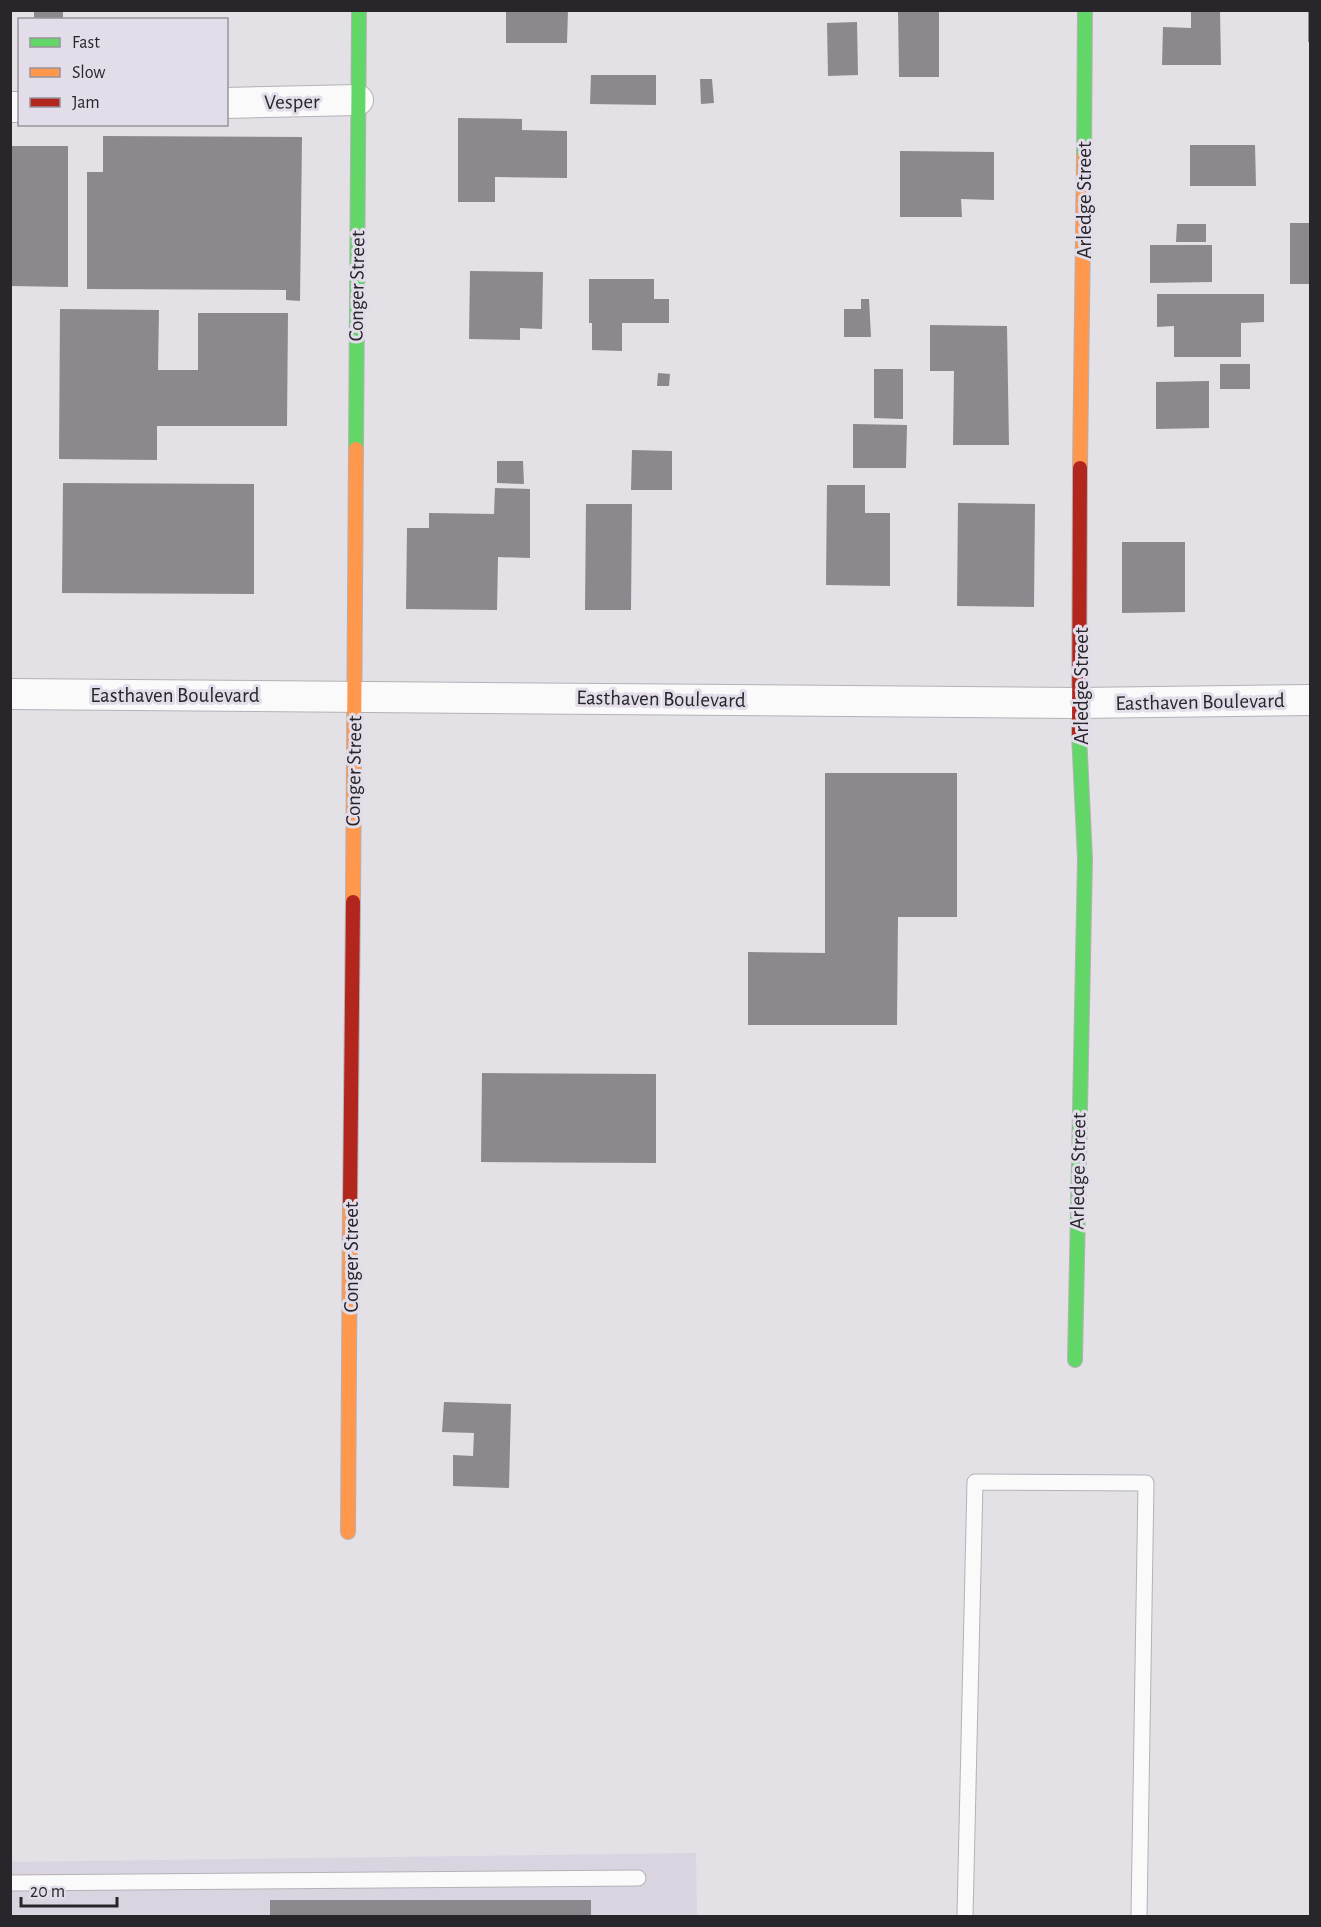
<svg xmlns="http://www.w3.org/2000/svg" width="1321" height="1927" font-family="'Alegreya Sans',sans-serif">
  <style>
    .built { fill: #dad4e1 }
    .building { fill: #8b898d }
    .lines { fill: none; stroke-linecap: round; stroke-linejoin: round }
    .lane-casing { stroke: #b4b2b6; stroke-width: 17 }
    .street-casing { stroke: #b4b2b6; stroke-width: 32 }
    .fast-casing { stroke: #b4b2b6; stroke-width: 16 }
    .slow-casing { stroke: #b4b2b6; stroke-width: 16 }
    .jam-casing { stroke: #b4b2b6; stroke-width: 16 }
    .lane { stroke: #fbfafb; stroke-width: 15 }
    .street { stroke: #fbfafb; stroke-width: 30 }
    .fast { stroke: #63d668; stroke-width: 14 }
    .slow { stroke: #ff974d; stroke-width: 14 }
    .jam { stroke: #b3261e; stroke-width: 14 }
    .labels { text-anchor: middle; dominant-baseline: central; stroke-width: 6; stroke-linejoin: round; paint-order: stroke }
    .street-label { font-size: 21px; fill: #28262b; stroke: #e2dde9 }
  </style>
  <rect width="100%" height="100%" fill="#e3e0e6"/>
  <!-- built -->
  <path class="built" d="M 696,1853 L 697,1916 L 11,1916 L 10,1862 Z"/>
  <!-- building -->
  <g class="building">
    <rect x="34" y="10" width="29" height="10"/>
    <path d="M 506,10 L 568,10 L 567,43 L 506,43 Z"/>
    <path d="M 898,10 L 939,10 L 939,77 L 899,77 Z"/>
    <path d="M 1191,10 L 1220,10 L 1221,65 L 1162,65 L 1163,27 L 1191,28 Z"/>
    <rect x="1308" y="10" width="2" height="32"/>
    <path d="M 857,22 L 858,75 L 828,76 L 827,23 Z"/>
    <path d="M 591,75 L 656,75 L 656,105 L 590,104 Z"/>
    <path d="M 700,79 L 712,79 L 714,103 L 701,104 Z"/>
    <path d="M 458,118 L 522,119 L 522,130 L 567,131 L 567,178 L 495,177 L 495,202 L 458,202 Z"/>
    <path d="M 103,136 L 302,137 L 300,301 L 286,300 L 286,290 L 87,289 L 87,172 L 103,172 Z"/>
    <path d="M 1190,145 L 1255,145 L 1256,186 L 1190,186 Z"/>
    <path d="M 10,146 L 68,146 L 68,287 L 10,286 Z"/>
    <path d="M 900,151 L 994,152 L 994,200 L 961,199 L 962,217 L 900,217 Z"/>
    <rect x="1290" y="223" width="20" height="61"/>
    <path d="M 1177,224 L 1206,224 L 1206,242 L 1176,242 Z"/>
    <path d="M 1150,245 L 1212,245 L 1212,282 L 1150,283 Z"/>
    <path d="M 470,271 L 543,272 L 542,329 L 520,328 L 520,340 L 469,339 Z"/>
    <path d="M 589,279 L 654,279 L 654,299 L 669,299 L 669,323 L 622,323 L 622,351 L 592,350 L 592,323 L 589,323 Z"/>
    <path d="M 1157,294 L 1264,294 L 1264,322 L 1241,323 L 1241,357 L 1174,357 L 1174,326 L 1157,327 Z"/>
    <path d="M 861,299 L 869,299 L 871,337 L 844,337 L 844,309 L 861,309 Z"/>
    <path d="M 60,309 L 159,310 L 158,370 L 198,370 L 198,313 L 288,313 L 287,426 L 157,426 L 157,460 L 59,459 Z"/>
    <path d="M 930,325 L 1007,326 L 1009,445 L 953,445 L 954,371 L 930,371 Z"/>
    <rect x="1220" y="364" width="30" height="25"/>
    <path d="M 874,369 L 903,369 L 903,419 L 874,418 Z"/>
    <path d="M 658,373 L 670,374 L 669,386 L 657,386 Z"/>
    <path d="M 1209,381 L 1209,428 L 1156,429 L 1156,382 Z"/>
    <path d="M 853,424 L 907,425 L 906,468 L 853,468 Z"/>
    <path d="M 632,450 L 672,451 L 672,490 L 631,490 Z"/>
    <path d="M 497,461 L 523,461 L 524,484 L 497,483 Z"/>
    <path d="M 63,483 L 254,484 L 254,594 L 62,593 Z"/>
    <path d="M 827,485 L 865,485 L 865,513 L 890,513 L 890,586 L 826,585 Z"/>
    <path d="M 495,488 L 530,489 L 530,558 L 498,557 L 497,610 L 406,609 L 407,528 L 429,528 L 429,513 L 494,514 Z"/>
    <path d="M 958,503 L 1035,504 L 1034,607 L 957,606 Z"/>
    <path d="M 586,504 L 632,504 L 631,610 L 585,610 Z"/>
    <path d="M 1122,542 L 1185,542 L 1185,612 L 1122,613 Z"/>
    <path d="M 825,773 L 957,773 L 957,917 L 898,917 L 897,1025 L 748,1025 L 748,952 L 825,953 Z"/>
    <path d="M 482,1073 L 656,1074 L 656,1163 L 481,1162 Z"/>
    <path d="M 444,1402 L 511,1404 L 509,1488 L 453,1486 L 453,1455 L 473,1456 L 474,1433 L 442,1432 Z"/>
    <rect x="270" y="1900" width="321" height="16"/>
  </g>
  <g class="lines">
    <defs>
      <g id="lane">
        <path d="M 10,1883 L 638,1878"/>
        <path d="M 965,1916 L 975,1482 L 1146,1483 L 1139,1916"/>
      </g>
      <g id="street">
        <path d="M 226,103 L 358,100"/>
        <path d="M 10,107 L 20,107"/>
        <path d="M 10,694 L 1078,703 L 1310,700"/>
      </g>
      <g id="fast">
        <path d="M 1084,156 L 1085,10"/>
        <path d="M 356,449 L 359,10"/>
        <path d="M 1075,1360 L 1085,859 L 1079,734"/>
      </g>
      <g id="slow">
        <path d="M 1080,468 L 1084,156"/>
        <path d="M 353,902 L 356,449"/>
        <path d="M 348,1532 L 350,1203"/>
      </g>
      <g id="jam">
        <path d="M 1079,734 L 1080,468"/>
        <path d="M 350,1203 L 353,902"/>
      </g>
    </defs>
    <!-- lane casing -->
    <use href="#lane" class="lane-casing"/>
    <!-- street casing -->
    <use href="#street" class="street-casing"/>
    <!-- fast casing -->
    <use href="#fast" class="fast-casing"/>
    <!-- slow casing -->
    <use href="#slow" class="slow-casing"/>
    <!-- jam casing -->
    <use href="#jam" class="jam-casing"/>
    <!-- lane -->
    <use href="#lane" class="lane"/>
    <!-- street -->
    <use href="#street" class="street"/>
    <!-- fast -->
    <use href="#fast" class="fast"/>
    <!-- slow -->
    <use href="#slow" class="slow"/>
    <!-- jam -->
    <use href="#jam" class="jam"/>
  </g>
  <g class="labels">
    <!-- street labels -->
    <g class="street-label">
      <text transform="translate(292 102) rotate(-1)">Vesper</text>
      <text transform="translate(1084 200) rotate(-90)">Arledge Street</text>
      <text transform="translate(357 286) rotate(-89)">Conger Street</text>
      <text transform="translate(1081 686) rotate(-90)">Arledge Street</text>
      <text x="175" y="695">Easthaven Boulevard</text>
      <text transform="translate(661 699) rotate(1)">Easthaven Boulevard</text>
      <text transform="translate(1200 702) rotate(-1)">Easthaven Boulevard</text>
      <text transform="translate(354 771) rotate(-89)">Conger Street</text>
      <text transform="translate(1078 1171) rotate(-89)">Arledge Street</text>
      <text transform="translate(351 1257) rotate(-90)">Conger Street</text>
    </g>
  </g>
  <!-- border -->
  <rect width="1321" height="1927" fill="none" stroke="#28262b" stroke-width="24"/>
  <!-- legend -->
  <rect x="18" y="18" width="210" height="108" fill="#e2dde9" stroke="#98949d" stroke-width="1.5"/>
  <rect x="30" y="38" width="30" height="9" fill="#63d668" stroke="#98949d" stroke-width="1.5"/>
  <text x="72" y="48" font-size="18" fill="#28262b">Fast</text>
  <rect x="30" y="68" width="30" height="9" fill="#ff974d" stroke="#98949d" stroke-width="1.5"/>
  <text x="72" y="78" font-size="18" fill="#28262b">Slow</text>
  <rect x="30" y="98" width="30" height="9" fill="#b3261e" stroke="#98949d" stroke-width="1.5"/>
  <text x="72" y="108" font-size="18" fill="#28262b">Jam</text>
  <!-- scale -->
  <path d="M21 1897v9h96v-9" fill="none" stroke="#28262b" stroke-width="3"/>
  <text x="30" y="1897" font-size="18" fill="#28262b" stroke="#e2dde9" stroke-width="4.5" paint-order="stroke">20 m</text>
</svg>
